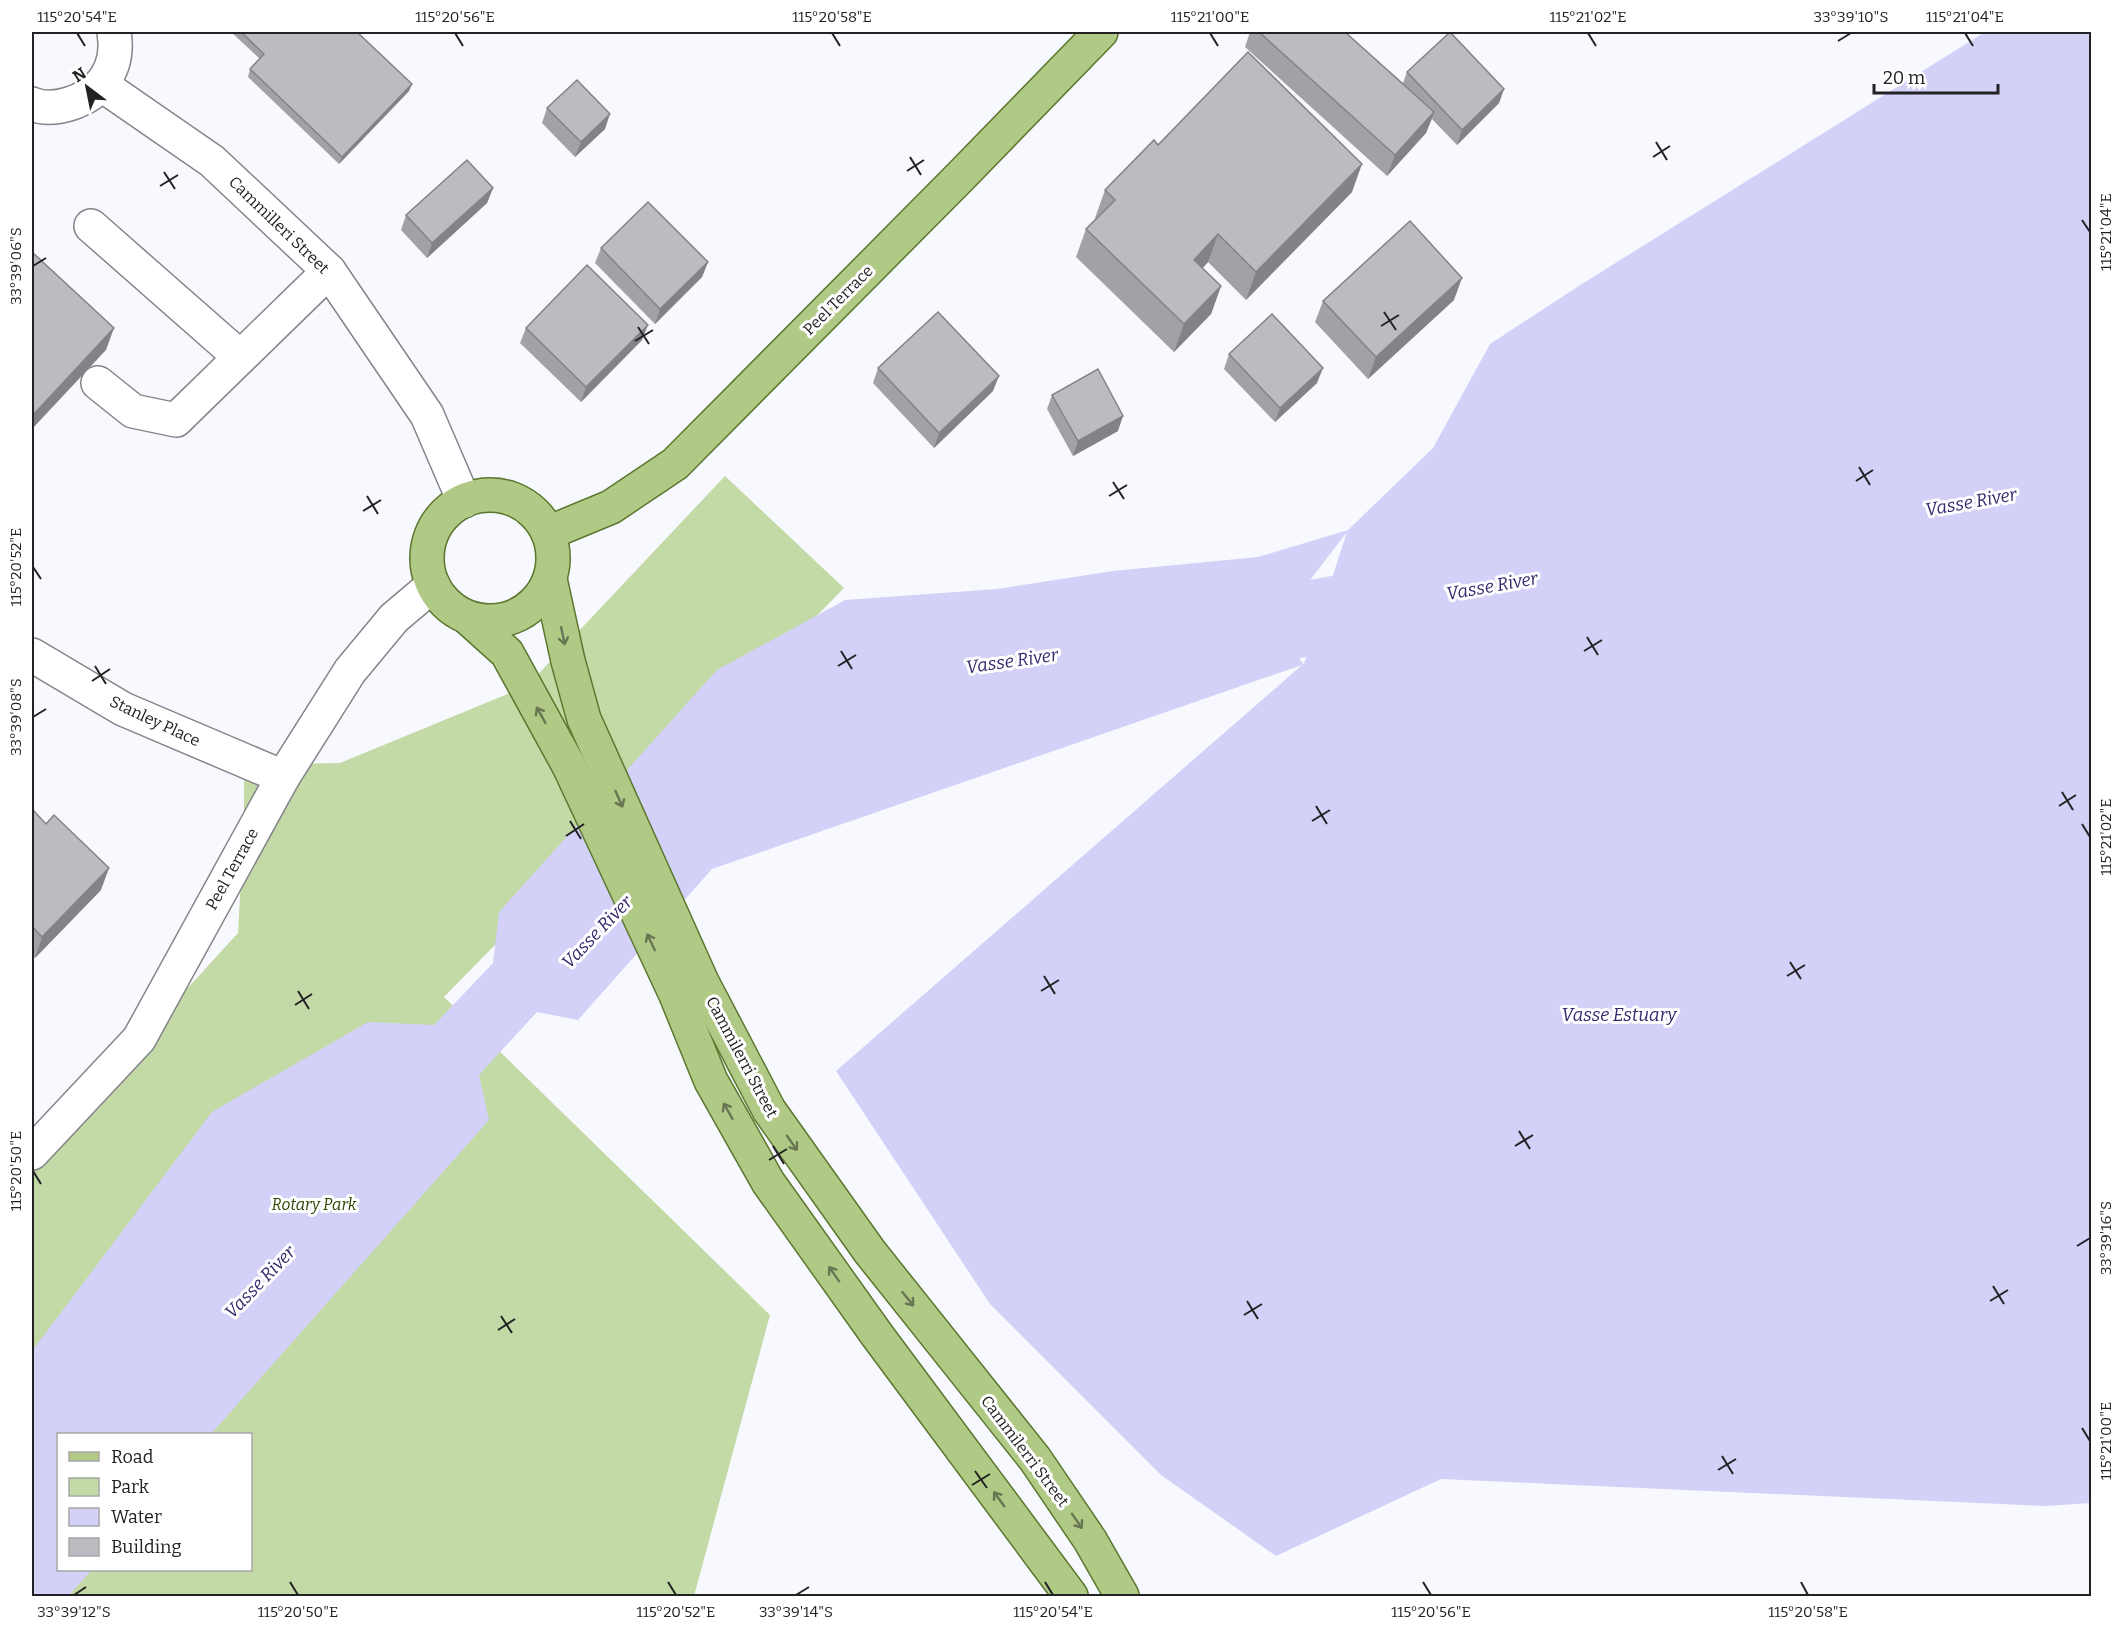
<svg xmlns="http://www.w3.org/2000/svg" width="2123" height="1628" font-family="Bitter,serif">
  <style>
    .green { fill: #c3daa6; fill-rule: evenodd }
    .water { fill: #d3d1f7; fill-rule: evenodd }
    .lines { fill: none; stroke-linecap: round; stroke-linejoin: round }
    .river { stroke: #d3d1f7; stroke-width: 75 }
    .minor-casing { stroke: #84848a; stroke-width: 36 }
    .major-casing { stroke: #5c772e; stroke-width: 36 }
    .minor { stroke: #fff; stroke-width: 33 }
    .major { stroke: #b0c985; stroke-width: 33 }
    .wall { fill: #a1a1a6 }
    .shaded-wall { fill: #838387 }
    .building { fill: #bbbbc1; stroke: #838387; stroke-width: 1.5 }
    .oneway { stroke: #697654 }
    .ticks { fill: none; stroke: #222224; stroke-width: 2 }
    .labels { text-anchor: middle; dominant-baseline: central; stroke-width: 6; stroke-linejoin: round; paint-order: stroke }
    .street-label { font-size: 16px; fill: #222224; stroke: #fff }
    .park-label { font-size: 16px; font-style: italic; fill: #2e4400; stroke: #fff }
    .water-label { font-size: 18px; font-style: italic; fill: #36286e; stroke: #fff }
    .neatline { fill: none; stroke: #222224; stroke-width: 2 }
    .ticks-label { font-size: 15px; text-anchor: middle; fill: #222224 }
  </style>
  <rect width="100%" height="100%" fill="#f8f8ff"/>
  <!-- green -->
  <path class="green" d="M 725,476 L 844,588 L 444,997 L 770,1315 L 694,1596 L 32,1596 L 32,1158 L 238,933 L 244,821 L 244,765 L 340,763 L 527,686 ZM 58,1434 L 250,1434 L 250,1570 L 58,1570 Z"/>
  <!-- water -->
  <path class="water" d="M 1985,32 L 2091,32 L 2091,1503 L 2046,1506 L 1441,1479 L 1276,1556 L 1161,1475 L 990,1304 L 836,1071 L 1302,665 L 712,869 L 578,1020 L 537,1012 L 479,1075 L 489,1120 L 211,1434 L 58,1434 L 58,1570 L 92,1570 L 68,1596 L 32,1596 L 32,1351 L 212,1112 L 368,1022 L 434,1025 L 493,963 L 499,912 L 717,670 L 845,600 L 997,589 L 1113,571 L 1258,557 L 1348,530 L 1433,448 L 1490,344 L 1582,284 ZM 1347,532 L 1304,664 L 1303,664 L 1277,623 Z"/>
  <g class="lines">
    <!-- river -->
    <path class="river" d="M 1173,638 L 1277,624 L 1422,598"/>
    <defs>
      <g id="minor">
        <path d="M 102,85 L 212,161 L 329,271 L 427,415 L 464,501"/>
        <path d="M 32,104 C 44,109 56,108 69,104 C 102,94 120,67 114,32"/>
        <path d="M 91,226 L 240,357"/>
        <path d="M 98,383 L 133,411 L 176,420 L 329,271"/>
        <path d="M 32,655 L 123,709 L 283,777"/>
        <path d="M 32,1153 L 139,1039 L 283,777 L 350,671 L 394,618 L 433,585"/>
      </g>
      <g id="major">
        <circle cx="490" cy="558" r="63"/>
        <path d="M 548,533 L 611,507 L 675,464 L 959,178 L 1101,32"/>
        <path d="M 550,579 L 568,661 L 584,719 L 702,982 L 769,1110 L 870,1252 L 1035,1459 L 1090,1540 L 1122,1596"/>
        <path d="M 467,617 L 507,653 L 569,766 L 676,995 L 711,1081 L 768,1182 L 877,1335 L 1071,1596"/>
      </g>
    </defs>
    <!-- minor casing -->
    <use href="#minor" class="minor-casing"/>
    <!-- major casing -->
    <use href="#major" class="major-casing"/>
    <!-- minor -->
    <use href="#minor" class="minor"/>
    <!-- major -->
    <use href="#major" class="major"/>
  </g>
  <!-- wall -->
  <g class="wall">
    <path d="M 231,32 L 357,32 L 409,91 L 339,164 L 248,77 L 250,69 L 260,59 Z"/>
    <path d="M 1250,32 L 1345,32 L 1403,83 L 1407,72 L 1504,89 L 1499,103 L 1457,145 L 1432,119 L 1426,133 L 1387,176 L 1245,47 Z"/>
    <path d="M 547,108 L 605,129 L 575,157 L 542,123 Z"/>
    <path d="M 1158,145 L 1352,192 L 1246,300 L 1208,262 L 1203,268 L 1221,286 L 1211,314 L 1174,352 L 1076,257 L 1086,229 L 1096,219 L 1095,218 L 1105,190 Z"/>
    <path d="M 493,188 L 487,203 L 427,258 L 401,230 L 406,215 Z"/>
    <path d="M 601,248 L 708,262 L 702,277 L 655,324 L 595,263 Z"/>
    <path d="M 1454,300 L 1368,379 L 1315,322 L 1323,301 Z"/>
    <path d="M 526,328 L 642,340 L 581,402 L 520,343 Z"/>
    <path d="M 1229,354 L 1317,383 L 1275,422 L 1224,369 Z"/>
    <path d="M 878,368 L 993,391 L 934,448 L 873,383 Z"/>
    <path d="M 1052,395 L 1118,431 L 1073,456 L 1047,409 Z"/>
    <path d="M 32,809 L 101,890 L 35,958 L 32,955 Z"/>
  </g>
  <!-- shaded-wall -->
  <g class="shaded-wall">
    <path d="M 412,84 L 409,91 L 339,164 L 342,157 Z"/>
    <path d="M 1504,89 L 1499,103 L 1457,145 L 1462,130 Z"/>
    <path d="M 1434,112 L 1426,133 L 1387,176 L 1395,155 Z"/>
    <path d="M 610,114 L 605,129 L 575,157 L 581,142 Z"/>
    <path d="M 1362,164 L 1352,192 L 1246,300 L 1256,272 Z"/>
    <path d="M 493,188 L 487,203 L 427,258 L 432,243 Z"/>
    <path d="M 1218,234 L 1208,262 L 1184,288 L 1194,260 Z"/>
    <path d="M 708,262 L 702,277 L 655,324 L 660,309 Z"/>
    <path d="M 1462,278 L 1454,300 L 1368,379 L 1376,357 Z"/>
    <path d="M 1221,286 L 1211,314 L 1174,352 L 1184,324 Z"/>
    <path d="M 648,325 L 642,340 L 581,402 L 586,387 Z"/>
    <path d="M 114,328 L 106,350 L 32,429 L 32,416 Z"/>
    <path d="M 1323,368 L 1317,383 L 1275,422 L 1280,408 Z"/>
    <path d="M 999,376 L 993,391 L 934,448 L 939,433 Z"/>
    <path d="M 1123,416 L 1118,431 L 1073,456 L 1078,441 Z"/>
    <path d="M 109,868 L 101,890 L 35,958 L 42,937 Z"/>
  </g>
  <!-- building -->
  <g class="building">
    <path d="M 241,32 L 357,32 L 412,84 L 342,157 L 250,69 L 264,54 Z"/>
    <path d="M 1259,32 L 1345,32 L 1434,112 L 1395,155 Z"/>
    <path d="M 1450,32 L 1504,89 L 1462,130 L 1407,72 Z"/>
    <path d="M 1248,52 L 1362,164 L 1256,272 L 1218,234 L 1194,260 L 1221,286 L 1184,324 L 1086,229 L 1115,200 L 1105,190 L 1154,140 L 1158,145 Z"/>
    <path d="M 577,80 L 610,114 L 581,142 L 547,108 Z"/>
    <path d="M 467,160 L 493,188 L 432,243 L 406,215 Z"/>
    <path d="M 648,202 L 708,262 L 660,309 L 601,248 Z"/>
    <path d="M 1410,221 L 1462,278 L 1376,357 L 1323,301 Z"/>
    <path d="M 32,252 L 114,328 L 32,416 Z"/>
    <path d="M 587,265 L 648,325 L 586,387 L 526,328 Z"/>
    <path d="M 938,312 L 999,376 L 939,433 L 878,368 Z"/>
    <path d="M 1272,314 L 1323,368 L 1280,408 L 1229,354 Z"/>
    <path d="M 1098,369 L 1123,416 L 1078,441 L 1052,395 Z"/>
    <path d="M 32,809 L 46,824 L 54,815 L 109,868 L 42,937 L 32,926 Z"/>
  </g>
  <!-- one-way arrows -->
  <defs><path id="oneway-shaft" d="M-6 0H5M1.5-3L5.5 0L1.5 3" fill="none" stroke-width="1.6" stroke-linecap="round" stroke-linejoin="round" transform="scale(1.5)"/></defs>
  <g class="oneway">
    <use href="#oneway-shaft" transform="translate(563 636) rotate(78)"/>
    <use href="#oneway-shaft" transform="translate(541 715) rotate(-119)"/>
    <use href="#oneway-shaft" transform="translate(619 799) rotate(66)"/>
    <use href="#oneway-shaft" transform="translate(651 942) rotate(-115)"/>
    <use href="#oneway-shaft" transform="translate(728 1111) rotate(-120)"/>
    <use href="#oneway-shaft" transform="translate(792 1143) rotate(55)"/>
    <use href="#oneway-shaft" transform="translate(834 1274) rotate(-125)"/>
    <use href="#oneway-shaft" transform="translate(908 1299) rotate(51)"/>
    <use href="#oneway-shaft" transform="translate(999 1499) rotate(-126)"/>
    <use href="#oneway-shaft" transform="translate(1077 1521) rotate(55)"/>
  </g>
  <!-- ticks -->
  <path class="ticks" d="M 77,33 L 85,46M 455,33 L 463,46M 832,33 L 840,46M 1210,33 L 1218,46M 1588,33 L 1596,46M 1965,33 L 1973,46M 1838,41 L 1851,33M 1656,142 L 1667,160M 910,157 L 921,175M 1653,157 L 1670,146M 907,171 L 924,160M 164,172 L 175,189M 160,186 L 178,175M 2082,220 L 2090,232M 33,266 L 46,258M 1384,312 L 1396,330M 1381,326 L 1399,315M 638,327 L 649,344M 635,341 L 653,330M 1859,467 L 1870,485M 1856,481 L 1873,470M 1113,482 L 1124,499M 367,496 L 378,514M 1109,496 L 1127,485M 363,511 L 381,500M 33,567 L 41,579M 1587,637 L 1598,655M 841,651 L 852,669M 1584,651 L 1602,640M 95,666 L 106,684M 838,666 L 856,655M 92,681 L 110,669M 33,717 L 46,709M 2062,792 L 2073,810M 1316,806 L 1327,824M 2059,806 L 2076,795M 570,821 L 581,839M 1312,821 L 1330,810M 2082,824 L 2090,837M 566,836 L 584,824M 1790,962 L 1801,979M 1044,976 L 1055,994M 1787,976 L 1805,965M 298,991 L 309,1009M 1041,991 L 1059,980M 295,1005 L 312,994M 1519,1131 L 1530,1149M 773,1146 L 784,1164M 1515,1146 L 1533,1135M 769,1160 L 787,1149M 33,1171 L 41,1184M 2077,1246 L 2090,1238M 1993,1286 L 2004,1304M 1247,1301 L 1258,1319M 1990,1301 L 2008,1290M 1244,1315 L 1262,1304M 501,1316 L 512,1333M 498,1330 L 515,1319M 2082,1428 L 2090,1441M 1722,1456 L 1733,1474M 1718,1470 L 1736,1459M 975,1471 L 987,1488M 972,1485 L 990,1474M 290,1582 L 298,1595M 668,1582 L 676,1595M 1045,1582 L 1053,1595M 1423,1582 L 1431,1595M 1801,1582 L 1808,1595M 74,1595 L 86,1587M 796,1595 L 809,1587"/>
  <g class="labels">
    <!-- street labels -->
    <g class="street-label">
      <text transform="translate(279 225) rotate(44)">Cammilleri Street</text>
      <text transform="translate(838 300) rotate(-45)">Peel Terrace</text>
      <text transform="translate(155 721) rotate(25)">Stanley Place</text>
      <text transform="translate(232 869) rotate(-61)">Peel Terrace</text>
      <text transform="translate(742 1057) rotate(62)">Cammilerri Street</text>
      <text transform="translate(1025 1451) rotate(53)">Cammilerri Street</text>
    </g>
    <!-- park labels -->
    <g class="park-label">
      <text x="314" y="1204">Rotary Park</text>
    </g>
    <!-- water labels -->
    <g class="water-label">
      <text transform="translate(1971 502) rotate(-10)">Vasse River</text>
      <text transform="translate(1492 586) rotate(-10)">Vasse River</text>
      <text transform="translate(1012 661) rotate(-8)">Vasse River</text>
      <text transform="translate(597 932) rotate(-46)">Vasse River</text>
      <text x="1619" y="1015">Vasse Estuary</text>
      <text transform="translate(260 1282) rotate(-46)">Vasse River</text>
    </g>
  </g>
  <!-- border -->
  <rect width="2123" height="1628" fill="none" stroke="#ffffff" stroke-width="66"/>
  <!-- legend -->
  <rect x="57" y="1433" width="195" height="138" fill="#ffffff" stroke="#a7a7a7" stroke-width="1.5"/>
  <rect x="69" y="1452" width="30" height="9" fill="#b0c985" stroke="#a7a7a7" stroke-width="1.5"/>
  <text x="111" y="1463" font-size="18" fill="#222224">Road</text>
  <rect x="69" y="1478" width="30" height="18" fill="#c3daa6" stroke="#a7a7a7" stroke-width="1.5"/>
  <text x="111" y="1493" font-size="18" fill="#222224">Park</text>
  <rect x="69" y="1508" width="30" height="18" fill="#d3d1f7" stroke="#a7a7a7" stroke-width="1.5"/>
  <text x="111" y="1523" font-size="18" fill="#222224">Water</text>
  <rect x="69" y="1538" width="30" height="18" fill="#bbbbc1" stroke="#a7a7a7" stroke-width="1.5"/>
  <text x="111" y="1553" font-size="18" fill="#222224">Building</text>
  <!-- north arrow -->
  <g transform="translate(87 87) rotate(328)" stroke="#ffffff" stroke-width="4.5" paint-order="stroke">
  <path d="M0-4.5L10 22L0 15L-10 22Z" fill="#222224"/>
  <text y="-9" font-size="16" font-weight="bold" text-anchor="middle" fill="#222224">N</text>
  </g>
  <!-- scale -->
  <path d="M1874 84v9h124v-9" fill="none" stroke="#222224" stroke-width="3"/>
  <text x="1883" y="84" font-size="18" fill="#222224" stroke="#ffffff" stroke-width="4.5" paint-order="stroke">20 m</text>
  <rect x="33" y="33" width="2057" height="1562" class="neatline"/>
  <g class="ticks-label">
    <text x="77" y="22">115°20'54"E</text>
    <text x="455" y="22">115°20'56"E</text>
    <text x="832" y="22">115°20'58"E</text>
    <text x="1210" y="22">115°21'00"E</text>
    <text x="1588" y="22">115°21'02"E</text>
    <text x="1851" y="22">33°39'10"S</text>
    <text x="1965" y="22">115°21'04"E</text>
    <text transform="translate(2106 232) rotate(-90)" y="5">115°21'04"E</text>
    <text transform="translate(16 266) rotate(-90)" y="5">33°39'06"S</text>
    <text transform="translate(16 567) rotate(-90)" y="5">115°20'52"E</text>
    <text transform="translate(16 717) rotate(-90)" y="5">33°39'08"S</text>
    <text transform="translate(2106 837) rotate(-90)" y="5">115°21'02"E</text>
    <text transform="translate(16 1171) rotate(-90)" y="5">115°20'50"E</text>
    <text transform="translate(2106 1238) rotate(-90)" y="5">33°39'16"S</text>
    <text transform="translate(2106 1441) rotate(-90)" y="5">115°21'00"E</text>
    <text x="74" y="1617">33°39'12"S</text>
    <text x="298" y="1617">115°20'50"E</text>
    <text x="676" y="1617">115°20'52"E</text>
    <text x="796" y="1617">33°39'14"S</text>
    <text x="1053" y="1617">115°20'54"E</text>
    <text x="1431" y="1617">115°20'56"E</text>
    <text x="1808" y="1617">115°20'58"E</text>
  </g>
</svg>
